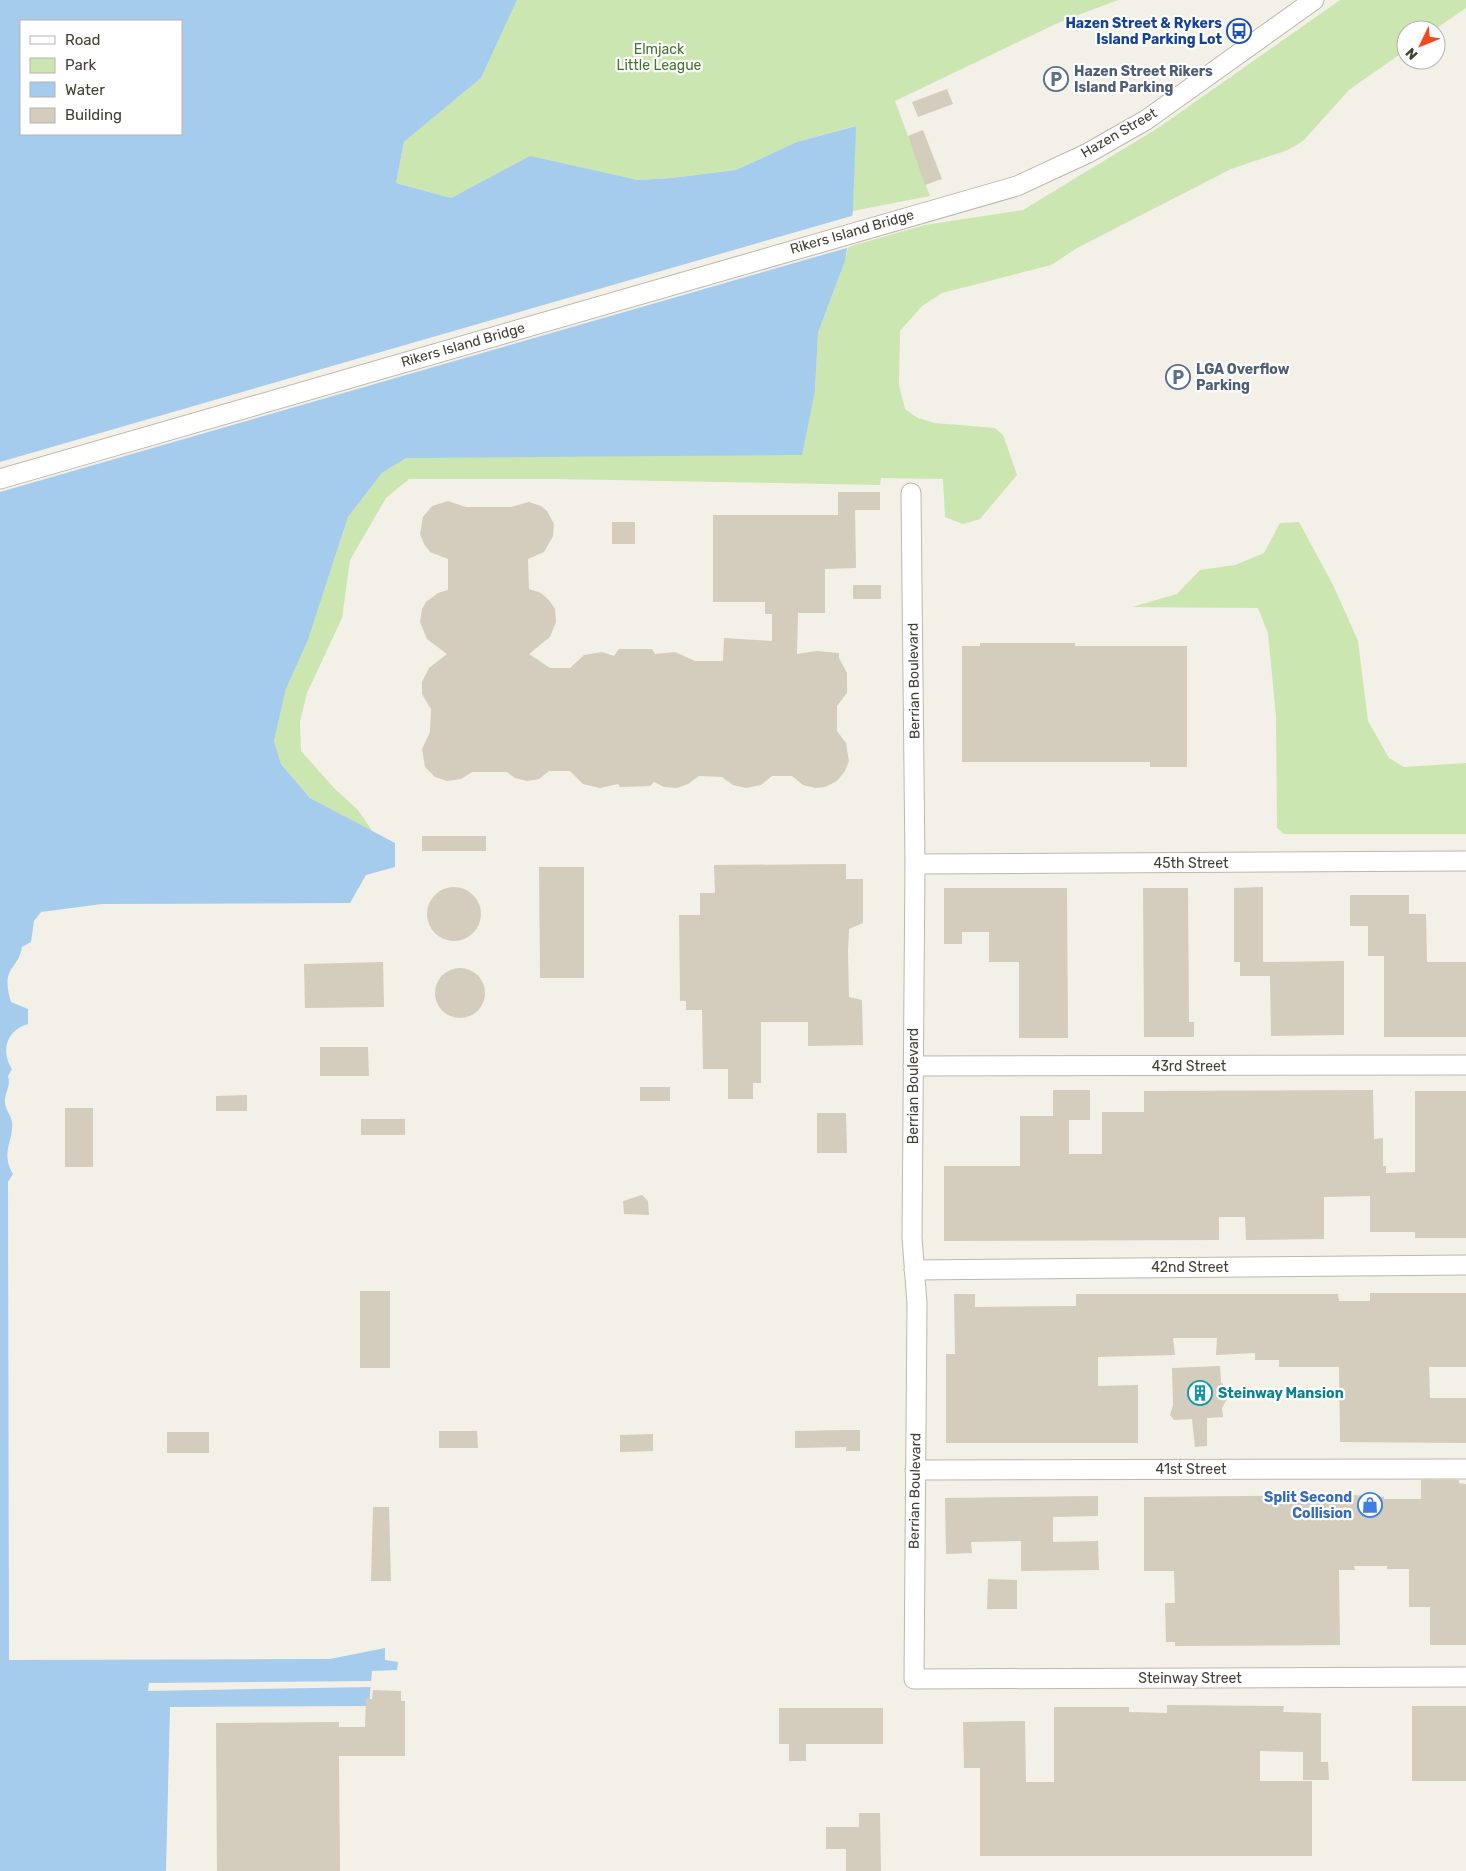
<svg xmlns="http://www.w3.org/2000/svg" width="1466" height="1871" font-family="Rubik,sans-serif">
  <style>
    .green { fill: #cbe6b1 }
    .water { fill: #a5cced; fill-rule: evenodd }
    .pier { fill: #f3f0e7 }
    .building { fill: #d4ccbc }
    .lines { fill: none; stroke-linecap: round; stroke-linejoin: round }
    .street-casing { stroke: #beb8a9; stroke-width: 21 }
    .street { stroke: #fff; stroke-width: 19 }
    .labels { text-anchor: middle; dominant-baseline: central; stroke-width: 4.5; stroke-linejoin: round; paint-order: stroke }
    .transit-label { font-size: 14px; font-weight: bold; fill: #164399; stroke: #fff; text-anchor: end }
    .park-label { font-size: 14px; fill: #44752b; stroke: #fff }
    .service-label { font-size: 14px; font-weight: bold; fill: #4e5e75; stroke: #fff; text-anchor: start }
    .street-label { font-size: 14px; fill: #454036; stroke: #fff }
    .culture-label { font-size: 14px; font-weight: bold; fill: #0d838f; stroke: #fff; text-anchor: start }
    .shop-label { font-size: 14px; font-weight: bold; fill: #366cbe; stroke: #fff; text-anchor: end }
  </style>
  <rect width="100%" height="100%" fill="#f3f0e7"/>
  <!-- green -->
  <g class="green">
    <path d="M 517,0 L 1118,0 L 1060,22 L 895,101 L 930,196 L 853,211 L 855,126 L 797,142 L 736,170 L 672,178 L 638,180 L 530,157 L 451,198 L 396,183 L 404,142 L 481,78 Z"/>
    <path d="M 1340,0 L 1466,0 L 1466,8 L 1434,30 L 1406,30 L 1406,50 L 1349,90 L 1303,141 L 1288,150 L 1231,169 L 1077,248 L 1051,265 L 942,293 L 922,306 L 900,331 L 899,385 L 905,409 L 918,418 L 935,423 L 995,428 L 1003,435 L 1017,475 L 980,519 L 963,524 L 945,517 L 943,479 L 881,478 L 880,485 L 556,479 L 409,479 L 386,498 L 350,560 L 342,618 L 307,693 L 300,721 L 301,751 L 335,789 L 358,810 L 373,832 L 310,798 L 281,764 L 274,741 L 286,689 L 308,640 L 348,517 L 382,473 L 406,458 L 815,391 L 818,333 L 845,261 L 848,247 L 925,225 L 1023,210 L 1158,128 Z"/>
    <path d="M 1299,522 L 1334,587 L 1358,641 L 1368,721 L 1389,758 L 1404,767 L 1466,763 L 1466,834 L 1284,834 L 1277,828 L 1276,717 L 1268,633 L 1258,608 L 1132,607 L 1177,594 L 1200,570 L 1235,565 L 1264,553 L 1280,523 Z"/>
  </g>
  <!-- water -->
  <path class="water" d="M 0,0 L 517,0 L 481,78 L 404,142 L 396,183 L 451,198 L 530,156 L 638,180 L 672,178 L 736,170 L 797,142 L 856,126 L 853,211 L 845,261 L 818,333 L 815,391 L 802,455 L 406,458 L 382,473 L 348,517 L 308,640 L 286,689 L 274,741 L 281,764 L 310,798 L 395,843 L 395,867 L 366,875 L 350,903 L 102,904 L 41,912 L 34,921 L 31,942 L 22,947 C 18,971 0,966 11,1002 L 28,1009 L 28,1024 C 7,1030 0,1050 12,1069 L 8,1076 C 11,1085 6,1090 5,1099 C 4,1109 11,1114 12,1122 C 14,1141 0,1152 13,1174 L 8,1182 L 9,1660 L 330,1659 L 385,1648 L 385,1660 L 398,1662 L 397,1670 L 372,1671 L 369,1706 L 170,1707 L 166,1871 L 0,1871 ZM 21,21 L 181,21 L 181,134 L 21,134 Z"/>
  <!-- pier -->
  <g class="pier">
    <path d="M 855,215 L 850,247 L 0,492 L 0,462 Z"/>
    <path d="M 374,1681 L 373,1687 L 148,1691 L 149,1683 Z"/>
  </g>
  <!-- building -->
  <g class="building">
    <path d="M 947,89 L 953,104 L 918,117 L 912,102 Z"/>
    <path d="M 923,130 L 942,179 L 925,185 L 908,136 Z"/>
    <path d="M 838,492 L 880,492 L 880,510 L 855,510 L 856,568 L 825,569 L 825,613 L 798,613 L 797,654 L 816,651 L 839,653 L 839,658 L 847,673 L 847,693 L 837,706 L 837,731 L 846,743 L 849,761 L 845,771 L 837,781 L 825,787 L 816,788 L 803,785 L 792,776 L 772,776 L 761,785 L 746,788 L 733,785 L 722,777 L 699,776 L 688,784 L 677,788 L 664,787 L 654,782 L 650,786 L 620,787 L 618,784 L 600,788 L 583,784 L 570,771 L 549,771 L 539,779 L 527,781 L 515,778 L 507,772 L 472,772 L 461,779 L 447,781 L 435,777 L 425,767 L 422,749 L 430,732 L 431,709 L 422,694 L 422,682 L 429,668 L 447,654 L 427,639 L 420,622 L 422,609 L 426,602 L 438,593 L 448,590 L 448,559 L 430,552 L 424,544 L 420,534 L 423,517 L 432,506 L 448,501 L 466,507 L 511,507 L 529,502 L 541,506 L 547,511 L 554,524 L 553,536 L 544,552 L 528,559 L 529,589 L 541,593 L 549,600 L 555,609 L 556,622 L 550,637 L 529,654 L 550,668 L 570,668 L 584,655 L 602,652 L 614,656 L 619,649 L 652,649 L 655,654 L 675,652 L 695,661 L 723,661 L 724,638 L 772,641 L 772,614 L 765,614 L 765,602 L 713,602 L 713,515 L 838,515 Z"/>
    <rect x="612" y="522" width="23" height="22"/>
    <rect x="853" y="585" width="28" height="14"/>
    <path d="M 980,643 L 1075,643 L 1075,646 L 1187,646 L 1187,767 L 1150,767 L 1150,762 L 962,762 L 962,646 L 980,646 Z"/>
    <rect x="422" y="836" width="64" height="15"/>
    <path d="M 846,864 L 846,879 L 863,879 L 863,923 L 849,929 L 848,952 L 849,997 L 862,1000 L 863,1045 L 808,1046 L 808,1022 L 761,1022 L 761,1083 L 753,1083 L 753,1099 L 728,1099 L 728,1069 L 703,1069 L 702,1010 L 686,1010 L 686,1001 L 680,1001 L 679,915 L 700,915 L 700,893 L 715,893 L 714,865 Z"/>
    <path d="M 539,867 L 584,867 L 584,978 L 540,978 Z"/>
    <path d="M 1263,887 L 1263,962 L 1344,961 L 1344,1035 L 1271,1036 L 1270,976 L 1240,976 L 1240,962 L 1234,962 L 1234,888 Z"/>
    <circle cx="454" cy="914" r="27"/>
    <path d="M 944,888 L 1067,888 L 1068,1038 L 1019,1038 L 1019,962 L 989,962 L 989,932 L 962,932 L 962,944 L 944,944 Z"/>
    <path d="M 1143,888 L 1188,888 L 1189,1022 L 1194,1022 L 1194,1037 L 1144,1037 Z"/>
    <path d="M 1350,895 L 1409,895 L 1409,914 L 1426,914 L 1427,962 L 1466,962 L 1466,1037 L 1384,1037 L 1384,956 L 1368,956 L 1368,926 L 1350,926 Z"/>
    <path d="M 383,962 L 384,1007 L 305,1008 L 304,964 Z"/>
    <circle cx="460" cy="993" r="25"/>
    <path d="M 320,1047 L 368,1047 L 369,1076 L 320,1076 Z"/>
    <rect x="640" y="1087" width="30" height="14"/>
    <path d="M 1053,1090 L 1090,1090 L 1090,1120 L 1069,1120 L 1069,1154 L 1102,1154 L 1102,1112 L 1144,1112 L 1144,1091 L 1373,1090 L 1374,1139 L 1383,1138 L 1383,1166 L 1386,1166 L 1386,1173 L 1415,1172 L 1415,1091 L 1466,1091 L 1466,1238 L 1415,1238 L 1415,1232 L 1370,1232 L 1370,1196 L 1324,1197 L 1324,1239 L 1246,1240 L 1245,1217 L 1219,1217 L 1219,1240 L 944,1241 L 944,1166 L 1020,1166 L 1020,1116 L 1053,1116 Z"/>
    <path d="M 247,1095 L 247,1111 L 216,1111 L 216,1096 Z"/>
    <rect x="65" y="1108" width="28" height="59"/>
    <path d="M 817,1113 L 846,1113 L 847,1153 L 817,1153 Z"/>
    <rect x="361" y="1119" width="44" height="16"/>
    <path d="M 642,1195 L 648,1201 L 649,1215 L 624,1214 L 623,1201 Z"/>
    <rect x="360" y="1291" width="30" height="77"/>
    <path d="M 1370,1293 L 1466,1293 L 1466,1367 L 1429,1367 L 1430,1398 L 1466,1398 L 1466,1443 L 1340,1442 L 1339,1367 L 1279,1367 L 1279,1360 L 1255,1360 L 1255,1353 L 1216,1355 L 1217,1338 L 1173,1338 L 1175,1355 L 1098,1357 L 1098,1386 L 1138,1385 L 1138,1443 L 946,1443 L 946,1354 L 955,1354 L 954,1294 L 975,1294 L 975,1307 L 1076,1306 L 1076,1294 L 1338,1294 L 1339,1301 L 1370,1301 Z"/>
    <path d="M 1220,1366 L 1221,1382 L 1228,1390 L 1228,1397 L 1222,1408 L 1223,1417 L 1207,1418 L 1207,1446 L 1195,1447 L 1192,1419 L 1174,1420 L 1170,1415 L 1173,1405 L 1172,1368 Z"/>
    <path d="M 846,1430 L 860,1430 L 860,1451 L 846,1451 L 846,1447 L 795,1448 L 795,1431 Z"/>
    <path d="M 439,1431 L 477,1431 L 478,1448 L 439,1448 Z"/>
    <rect x="167" y="1432" width="42" height="21"/>
    <path d="M 653,1434 L 653,1451 L 620,1452 L 620,1435 Z"/>
    <path d="M 1421,1480 L 1459,1480 L 1459,1483 L 1466,1484 L 1466,1645 L 1430,1645 L 1430,1607 L 1409,1607 L 1409,1569 L 1387,1569 L 1387,1566 L 1354,1566 L 1355,1570 L 1339,1570 L 1340,1645 L 1175,1646 L 1175,1642 L 1166,1642 L 1165,1603 L 1175,1603 L 1174,1571 L 1144,1571 L 1144,1497 L 1354,1495 L 1384,1497 L 1384,1499 L 1421,1499 Z"/>
    <path d="M 1098,1496 L 1098,1516 L 1053,1517 L 1053,1542 L 1098,1541 L 1099,1570 L 1021,1571 L 1021,1541 L 971,1542 L 972,1553 L 946,1554 L 945,1498 Z"/>
    <path d="M 373,1507 L 389,1507 L 391,1581 L 371,1581 Z"/>
    <path d="M 988,1579 L 1017,1580 L 1017,1609 L 987,1609 Z"/>
    <path d="M 373,1690 L 401,1691 L 401,1701 L 405,1701 L 405,1756 L 339,1756 L 340,1871 L 217,1871 L 216,1723 L 339,1722 L 339,1727 L 365,1727 L 366,1699 L 372,1699 Z"/>
    <path d="M 1167,1705 L 1284,1706 L 1283,1712 L 1321,1713 L 1321,1762 L 1328,1762 L 1329,1780 L 1303,1780 L 1303,1752 L 1260,1751 L 1260,1781 L 1312,1781 L 1312,1856 L 980,1856 L 980,1768 L 964,1768 L 963,1722 L 1025,1721 L 1026,1782 L 1054,1782 L 1054,1707 L 1129,1707 L 1129,1712 L 1167,1713 Z"/>
    <rect x="1412" y="1706" width="54" height="75"/>
    <path d="M 779,1708 L 883,1708 L 883,1744 L 806,1744 L 806,1761 L 789,1761 L 789,1744 L 779,1744 Z"/>
    <path d="M 859,1813 L 880,1813 L 881,1871 L 846,1871 L 846,1849 L 826,1849 L 826,1827 L 859,1827 Z"/>
  </g>
  <g class="lines">
    <defs>
      <g id="street">
        <path d="M 0,479 L 1017,186 L 1088,153 L 1146,120 L 1314,0"/>
        <path d="M 911,493 L 915,864 L 912,1237 L 917,1304 L 914,1679 L 1466,1677"/>
        <path d="M 915,864 L 1466,861"/>
        <path d="M 913,1066 L 1466,1065"/>
        <path d="M 914,1270 L 1466,1265"/>
        <path d="M 915,1470 L 1466,1469"/>
      </g>
    </defs>
    <!-- street casing -->
    <use href="#street" class="street-casing"/>
    <!-- street -->
    <use href="#street" class="street"/>
  </g>
  <!-- icons -->
  <defs>
    <symbol id="bus-ring" viewBox="-11 -11 22 22"><circle r="9.5" fill="#fff" stroke="#1a4fb4" stroke-width="1.5"/><path d="M-5-6H5V4H4V6H2V4H-2V6H-4V4H-5ZM-3.5-4V0h7V-4ZM-3.5 1.2v1.5H-2V1.2ZM2 1.2v1.5H3.5V1.2Z" fill="#1a4fb4"/></symbol>
    <symbol id="parking-ring" viewBox="-11 -11 22 22"><circle r="9.5" fill="#fff" stroke="#5c6f8a" stroke-width="1.5"/><path d="M-3.5-5.5H1a3.5 3.5 0 0 1 0 7H-1V5.5H-3.5ZM-1-3.4V-.6H.8a1.4 1.4 0 0 0 0-2.8Z" fill="#5c6f8a"/></symbol>
    <symbol id="building-ring" viewBox="-11 -11 22 22"><circle r="9.5" fill="#fff" stroke="#0f9aa8" stroke-width="1.5"/><path d="M-4-6H4V6H1V3H-1V6H-4ZM-2.5-4.3h1.7v1.8h-1.7ZM.8-4.3h1.7v1.8H.8ZM-2.5-1h1.7V.8h-1.7ZM.8-1h1.7V.8H.8Z" fill="#0f9aa8"/></symbol>
    <symbol id="shop-ring" viewBox="-11 -11 22 22"><circle r="9.5" fill="#fff" stroke="#3f7fe0" stroke-width="1.5"/><path d="M-5-2.5h2.3a2.7 3.5 0 0 1 5.4 0H5L5.5 6h-11ZM-1.5-2.5h3a1.5 2.3 0 0 0-3 0Z" fill="#3f7fe0"/></symbol>
  </defs>
  <g fill-rule="evenodd">
    <use href="#bus-ring" x="1225" y="17" width="28" height="28"/>
    <use href="#parking-ring" x="1042" y="65" width="28" height="28"/>
    <use href="#parking-ring" x="1164" y="363" width="28" height="28"/>
    <use href="#building-ring" x="1186" y="1379" width="28" height="28"/>
    <use href="#shop-ring" x="1356" y="1491" width="28" height="28"/>
  </g>
  <g class="labels">
    <!-- transit labels -->
    <g class="transit-label">
      <text x="1222" y="23">Hazen Street &amp; Rykers<tspan x="1222" dy="16">Island Parking Lot</tspan></text>
    </g>
    <!-- park labels -->
    <g class="park-label">
      <text x="659" y="49">Elmjack<tspan x="659" dy="16">Little League</tspan></text>
    </g>
    <!-- service labels -->
    <g class="service-label">
      <text x="1074" y="71">Hazen Street Rikers<tspan x="1074" dy="16">Island Parking</tspan></text>
      <text x="1196" y="369">LGA Overflow<tspan x="1196" dy="16">Parking</tspan></text>
    </g>
    <!-- street labels -->
    <g class="street-label">
      <text transform="translate(1119 133) rotate(-30)">Hazen Street</text>
      <text transform="translate(852 232) rotate(-16)">Rikers Island Bridge</text>
      <text transform="translate(463 345) rotate(-16)">Rikers Island Bridge</text>
      <text transform="translate(914 681) rotate(-91)">Berrian Boulevard</text>
      <text x="1191" y="863">45th Street</text>
      <text x="1189" y="1066">43rd Street</text>
      <text transform="translate(913 1086) rotate(-90)">Berrian Boulevard</text>
      <text x="1190" y="1267">42nd Street</text>
      <text x="1191" y="1469">41st Street</text>
      <text transform="translate(915 1491) rotate(-89)">Berrian Boulevard</text>
      <text x="1190" y="1678">Steinway Street</text>
    </g>
    <!-- culture labels -->
    <g class="culture-label">
      <text x="1218" y="1393">Steinway Mansion</text>
    </g>
    <!-- shop labels -->
    <g class="shop-label">
      <text x="1352" y="1497">Split Second<tspan x="1352" dy="16">Collision</tspan></text>
    </g>
  </g>
  <!-- legend -->
  <rect x="20" y="20" width="162" height="115" fill="#ffffff" stroke="#b5b3af"/>
  <rect x="30" y="36" width="25" height="8" fill="#ffffff" stroke="#b5b3af"/>
  <text x="65" y="45" font-size="15" fill="#454036">Road</text>
  <rect x="30" y="58" width="25" height="15" fill="#cbe6b1" stroke="#b5b3af"/>
  <text x="65" y="70" font-size="15" fill="#454036">Park</text>
  <rect x="30" y="82" width="25" height="15" fill="#a5cced" stroke="#b5b3af"/>
  <text x="65" y="95" font-size="15" fill="#454036">Water</text>
  <rect x="30" y="108" width="25" height="15" fill="#d4ccbc" stroke="#b5b3af"/>
  <text x="65" y="120" font-size="15" fill="#454036">Building</text>
  <!-- north arrow -->
  <g transform="translate(1421 45) rotate(227)"><circle r="24" fill="#ffffff" stroke="#b5b3af"/>
  <path d="M0-4L9 19L0 12L-9 19Z" fill="#f2491e"/>
  <text y="-8" font-size="14" font-weight="bold" text-anchor="middle" fill="#454036">N</text>
  </g>
</svg>
